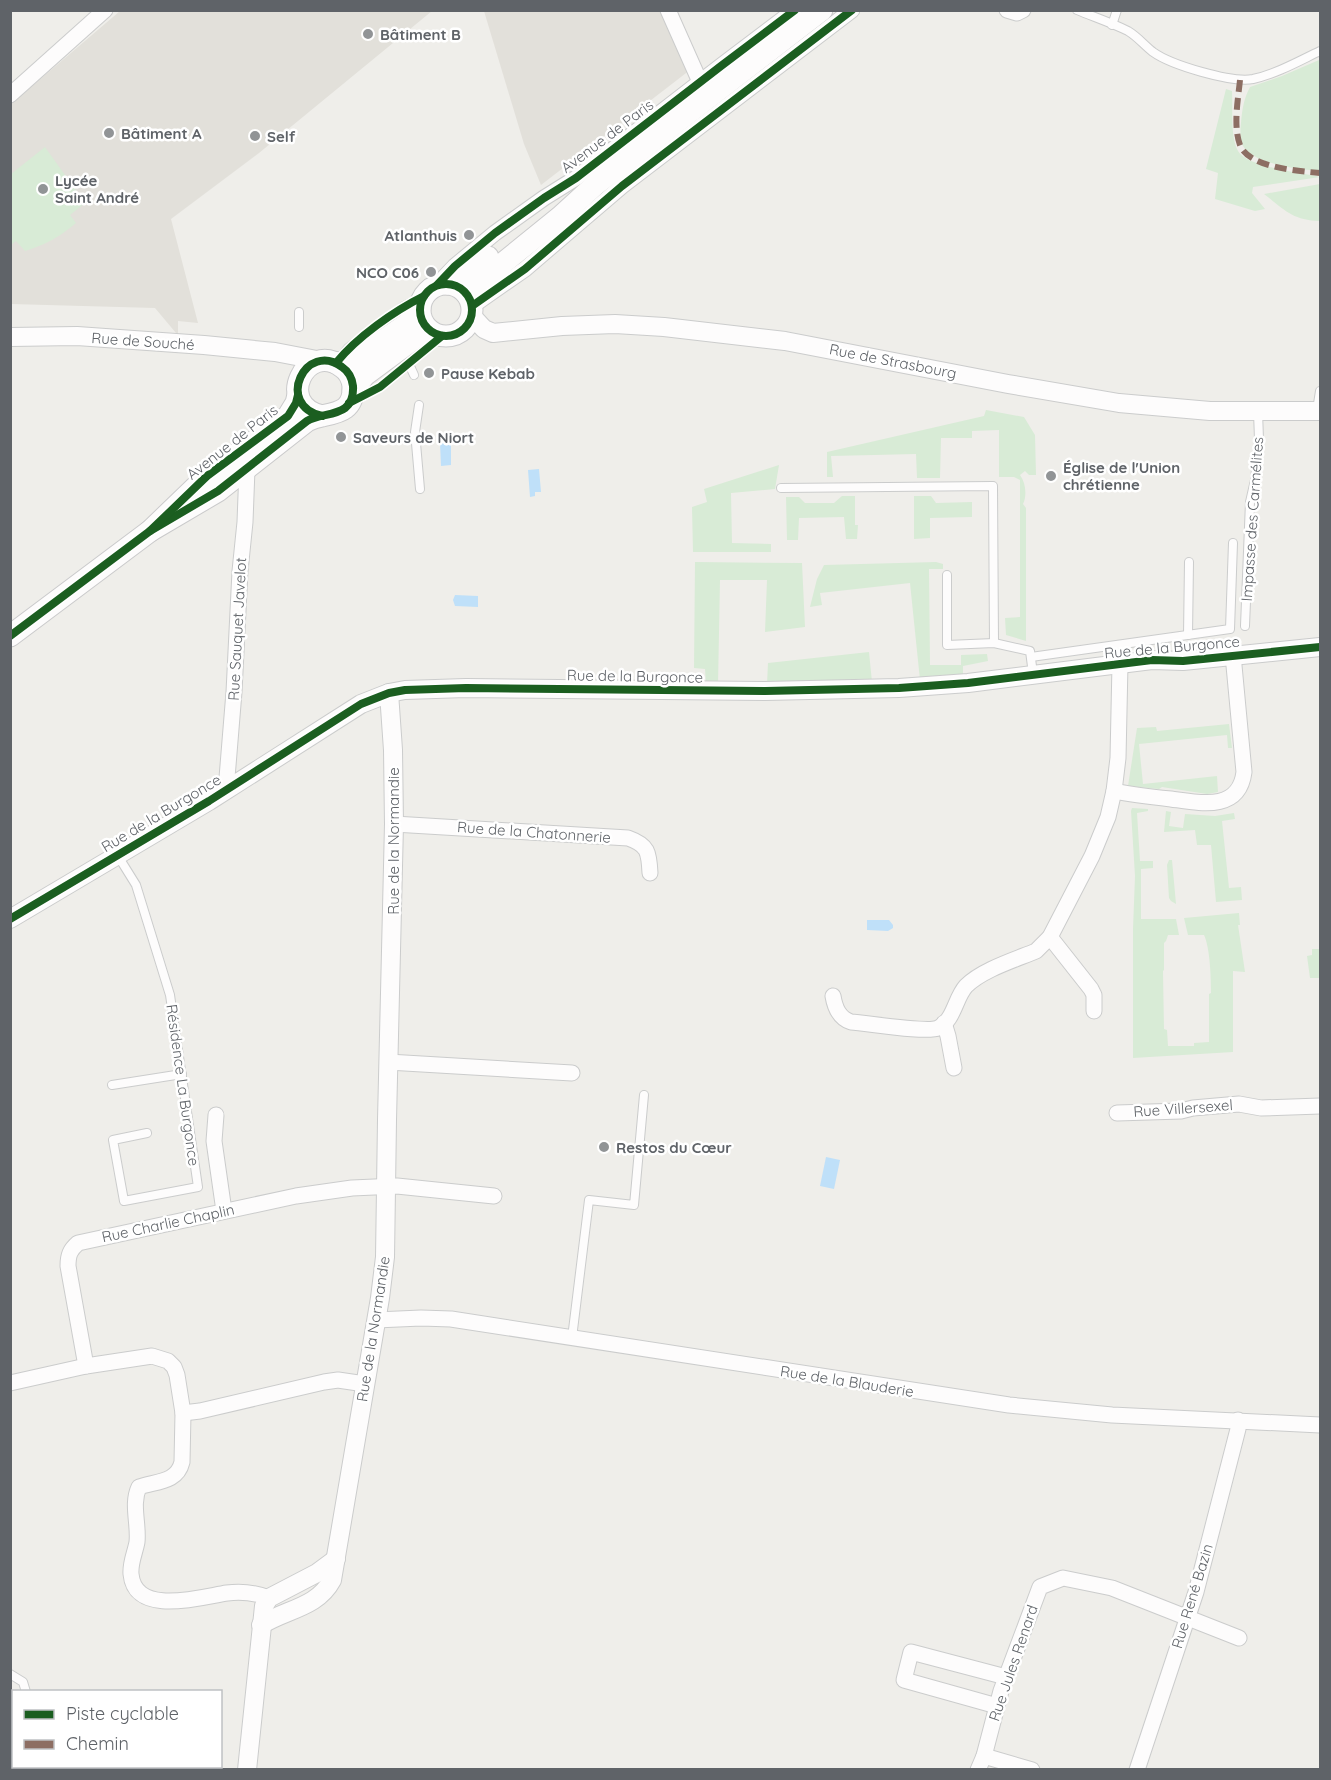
<svg xmlns="http://www.w3.org/2000/svg" width="1331" height="1780" font-family="Quicksand,sans-serif">
  <style>
    .education { fill: #e2e0da }
    .green { fill: #d8ebd6 }
    .water { fill: #bfe0f9 }
    .lines { fill: none; stroke-linecap: round; stroke-linejoin: round }
    .service-casing { stroke: #cbcccc; stroke-width: 10 }
    .minor-casing { stroke: #cbcccc; stroke-width: 17 }
    .tertiary-casing { stroke: #cbcccc; stroke-width: 20 }
    .secondary-casing { stroke: #cacacb; stroke-width: 23 }
    .service { stroke: #fdfcfc; stroke-width: 8 }
    .minor { stroke: #fdfcfc; stroke-width: 15 }
    .tertiary { stroke: #fdfcfc; stroke-width: 18 }
    .secondary { stroke: #fdfcfc; stroke-width: 21 }
    .quiet { stroke: #8d6e63; stroke-width: 6; stroke-dasharray: 12 6; stroke-linecap: butt }
    .cycleway-casing { stroke: #fff; stroke-width: 11 }
    .cycleway { stroke: #1b5e20; stroke-width: 8 }
    .poi-dot { fill: #919496; stroke: #fff; stroke-width: 2 }
    .labels { text-anchor: middle; dominant-baseline: central; stroke-width: 5; stroke-linejoin: round; paint-order: stroke }
    .poi-label { font-size: 15px; font-weight: bold; fill: #5f6368; stroke: #fff; text-anchor: start }
    .street-label { font-size: 15px; fill: #5f6368; stroke: #fff }
  </style>
  <rect width="100%" height="100%" fill="#efeeea"/>
  <!-- education -->
  <g class="education">
    <path d="M 120,11 L 432,11 L 259,153 L 171,219 L 198,323 L 178,321 L 178,334 L 176,333 L 155,308 L 11,304 L 10,105 Z"/>
    <path d="M 484,11 L 663,11 L 690,70 L 541,185 L 524,144 Z"/>
  </g>
  <!-- green -->
  <g class="green">
    <path d="M 1319,60 L 1320,171 C 1301,170 1253,164 1243,146 C 1240,138 1240,131 1241,123 C 1242,110 1244,98 1250,87 L 1282,76 Z"/>
    <path d="M 1226,89 L 1232,91 C 1233,108 1230,137 1238,151 C 1247,167 1302,173 1320,177 L 1253,187 L 1252,193 L 1265,209 L 1255,211 L 1215,199 L 1218,173 L 1206,169 Z"/>
    <path d="M 45,147 L 85,203 L 70,215 L 76,223 C 58,238 47,244 25,251 L 16,241 L 11,245 L 11,174 Z"/>
    <path d="M 1320,184 L 1320,221 C 1292,220 1285,210 1264,194 Z"/>
    <path d="M 986,410 L 1024,417 L 1035,435 L 1036,475 L 1029,475 L 1025,471 L 1020,475 C 1026,483 1027,496 1023,504 L 1026,508 L 1026,641 L 1006,635 L 1005,618 L 1020,617 L 1020,480 L 1014,477 L 999,477 L 999,430 L 972,431 L 972,438 L 941,438 L 940,478 L 917,478 L 916,454 L 831,456 L 833,477 L 827,477 L 827,452 L 984,416 Z"/>
    <path d="M 779,465 L 775,489 L 731,493 L 732,543 L 771,544 L 771,552 L 693,552 L 692,507 L 707,502 L 704,489 Z"/>
    <path d="M 842,496 L 855,496 L 855,525 L 858,525 L 857,539 L 846,539 L 844,517 L 799,518 L 798,540 L 787,540 L 786,497 L 799,497 L 805,503 L 834,503 Z"/>
    <path d="M 914,496 L 931,496 L 936,503 L 972,502 L 972,517 L 930,518 L 930,538 L 914,539 Z"/>
    <path d="M 695,562 L 802,563 L 805,627 L 765,632 L 767,580 L 720,580 L 718,685 L 706,685 L 705,669 L 694,668 Z"/>
    <path d="M 936,562 L 943,564 L 943,569 L 929,569 L 930,665 L 961,665 L 961,655 L 987,654 L 988,661 L 963,666 L 963,675 L 920,680 L 910,583 L 820,593 L 822,605 L 810,607 L 817,579 L 824,565 Z"/>
    <path d="M 869,652 L 872,682 L 767,684 L 768,663 Z"/>
    <path d="M 1229,724 L 1232,748 L 1228,748 L 1227,735 L 1139,744 L 1143,784 L 1217,776 L 1218,792 L 1207,794 L 1162,787 L 1159,789 L 1128,786 L 1137,728 L 1156,727 L 1157,731 Z"/>
    <path d="M 1132,808 L 1148,809 L 1148,811 L 1137,813 L 1140,861 L 1153,861 L 1153,868 L 1141,869 L 1141,919 L 1176,919 L 1179,935 L 1168,935 L 1166,941 L 1164,943 L 1164,970 L 1163,971 L 1164,1029 L 1167,1030 L 1168,1046 L 1194,1046 L 1194,1043 L 1209,1042 L 1209,994 L 1211,993 C 1211,977 1210,948 1204,935 L 1188,935 L 1184,918 L 1239,913 L 1240,925 L 1238,925 L 1245,972 L 1233,971 L 1233,1052 L 1133,1058 L 1133,929 L 1135,876 L 1131,811 Z"/>
    <path d="M 1166,811 L 1171,812 L 1169,826 L 1183,828 L 1185,814 L 1215,816 L 1234,813 L 1235,819 L 1222,821 L 1229,888 L 1241,887 L 1242,900 L 1216,902 L 1211,845 L 1197,845 L 1195,830 L 1164,832 Z"/>
    <path d="M 1169,860 L 1172,860 L 1176,904 L 1171,901 L 1169,898 L 1167,865 Z"/>
    <path d="M 1312,949 L 1319,949 L 1320,978 L 1310,978 L 1307,956 L 1312,955 Z"/>
  </g>
  <!-- water -->
  <g class="water">
    <path d="M 446,440 L 451,442 L 451,465 L 441,466 L 440,443 Z"/>
    <path d="M 539,469 L 541,492 L 535,492 L 535,496 L 530,497 L 528,470 Z"/>
    <path d="M 455,595 L 478,596 L 478,607 L 455,606 L 453,600 Z"/>
    <path d="M 867,920 L 889,920 L 893,925 L 893,928 L 888,931 L 867,930 Z"/>
    <path d="M 826,1157 L 840,1160 L 834,1189 L 820,1186 Z"/>
  </g>
  <g class="lines">
    <defs>
      <g id="service">
        <path d="M 1077,10 C 1094,17 1112,23 1128,31 C 1138,37 1144,45 1153,52 C 1171,65 1231,83 1253,79 C 1276,74 1299,61 1320,51"/>
        <path d="M 1112,25 L 1117,10"/>
        <path d="M 299,327 L 299,312"/>
        <path d="M 341,357 L 348,348 L 404,306 L 424,296"/>
        <path d="M 409,364 L 414,375"/>
        <path d="M 355,399 L 380,387 L 440,338"/>
        <path d="M 419,405 L 415,432 L 420,489"/>
        <path d="M 1317,410 L 1320,391"/>
        <path d="M 781,488 L 993,486 L 994,643"/>
        <path d="M 947,575 L 947,645 L 994,643 L 1030,651 L 1033,674"/>
        <path d="M 1245,626 L 1250,502 L 1255,480 L 1259,439 L 1258,412"/>
        <path d="M 1188,635 L 1189,562"/>
        <path d="M 1031,657 L 1230,629 L 1233,543"/>
        <path d="M 118,856 L 136,885 L 170,995 L 198,1187 L 124,1201 L 113,1140 L 147,1133"/>
        <path d="M 112,1085 L 182,1074"/>
        <path d="M 572,1338 L 589,1200 L 634,1205 L 644,1095"/>
        <path d="M 10,1674 L 23,1682 L 26,1692"/>
        <path d="M 10,1733 L 14,1728"/>
      </g>
      <g id="minor">
        <path d="M 668,10 L 700,82"/>
        <path d="M 1007,10 L 1017,13 L 1023,10"/>
        <path d="M 10,95 L 105,10"/>
        <path d="M 437,285 L 455,266 L 495,233 L 544,198 L 576,178 L 721,66 L 795,10"/>
        <path d="M 472,306 L 525,269 L 622,186 L 852,10"/>
        <path d="M 226,790 L 234,692 L 240,571 L 245,522 L 247,469"/>
        <path d="M 1114,791 C 1133,795 1152,797 1171,799 C 1200,803 1239,812 1244,772 L 1233,655"/>
        <path d="M 394,824 L 628,838 C 648,845 649,852 650,873"/>
        <path d="M 1050,937 L 1091,989 L 1094,995 L 1094,1011"/>
        <path d="M 833,996 C 835,1008 839,1018 851,1022 C 867,1023 927,1033 938,1028 C 954,1021 955,998 966,986 C 982,970 1014,960 1036,951 L 1050,937 L 1092,856 L 1108,817 L 1114,791 L 1118,758 L 1120,664"/>
        <path d="M 944,1023 L 948,1036 L 954,1068"/>
        <path d="M 388,1062 L 572,1073"/>
        <path d="M 1117,1113 L 1181,1111 L 1193,1108 L 1239,1104 L 1261,1108 L 1320,1106"/>
        <path d="M 216,1115 L 214,1141 L 224,1211"/>
        <path d="M 376,1320 L 421,1318 L 451,1319 L 1009,1405 L 1112,1415 L 1320,1425"/>
        <path d="M 86,1366 L 68,1266 C 68,1255 70,1250 78,1243 L 296,1196 L 352,1188 L 397,1186 L 494,1196"/>
        <path d="M 10,1383 L 86,1366 L 152,1356 L 168,1361 L 174,1367 L 177,1375 L 183,1413 L 182,1462 C 177,1483 156,1481 139,1487 C 131,1504 139,1524 137,1542 C 135,1553 130,1563 131,1574 C 135,1617 201,1597 227,1593 C 241,1591 256,1593 269,1598"/>
        <path d="M 183,1413 L 200,1411 L 324,1382 L 338,1380 L 365,1384"/>
        <path d="M 997,1706 L 904,1680 L 911,1652 L 1006,1677"/>
        <path d="M 984,1756 L 1032,1770"/>
        <path d="M 64,1770 L 66,1766"/>
        <path d="M 978,1770 L 984,1756 L 1001,1691 L 1040,1587 L 1063,1578 L 1112,1588 L 1239,1638"/>
        <path d="M 1137,1770 L 1196,1592 L 1238,1429 L 1238,1420"/>
      </g>
      <g id="tertiary">
        <path d="M 472,316 L 484,329 L 493,333 L 562,326 L 615,324 L 664,327 L 785,341 L 1008,384 L 1119,403 L 1210,411 L 1320,411"/>
        <path d="M 10,337 L 77,336 L 204,345 L 275,352 L 322,361"/>
        <path d="M 10,919 L 209,801 L 361,704 L 389,693 L 405,690 L 466,688 L 765,691 L 899,688 L 968,683 L 1152,660 L 1183,661 L 1320,647"/>
        <path d="M 261,1625 C 286,1609 317,1608 332,1580 L 380,1298 L 385,1257 L 387,1120 L 394,824 L 393,750 L 389,693"/>
        <path d="M 247,1770 L 264,1606 L 269,1598 L 317,1573 L 336,1559"/>
      </g>
      <g id="secondary">
        <circle cx="446" cy="310" r="26"/>
        <path d="M 447,284 C 462,281 476,266 488,257"/>
        <path d="M 466,293 L 560,217 L 595,185 L 822,10"/>
        <path d="M 336,363 L 354,360 L 407,324 L 414,317 L 420,308"/>
        <path d="M 353,390 L 365,375 L 415,338 L 433,333"/>
        <path d="M 150,531 L 218,491 L 307,421 C 324,411 355,419 353,386 C 352,378 348,371 342,367 C 306,340 274,405 322,416"/>
        <path d="M 10,636 L 150,531 L 207,476 L 288,416 L 296,403 L 298,395"/>
      </g>
    </defs>
    <!-- service casing -->
    <use href="#service" class="service-casing"/>
    <!-- minor casing -->
    <use href="#minor" class="minor-casing"/>
    <!-- tertiary casing -->
    <use href="#tertiary" class="tertiary-casing"/>
    <!-- secondary casing -->
    <use href="#secondary" class="secondary-casing"/>
    <!-- service -->
    <use href="#service" class="service"/>
    <!-- minor -->
    <use href="#minor" class="minor"/>
    <!-- tertiary -->
    <use href="#tertiary" class="tertiary"/>
    <!-- secondary -->
    <use href="#secondary" class="secondary"/>
    <!-- quiet -->
    <path class="quiet" d="M 1240,80 C 1238,100 1233,126 1240,145 C 1249,168 1299,171 1320,173"/>
    <defs>
      <g id="cycleway">
        <circle cx="446" cy="310" r="26"/>
        <path d="M 437,285 L 455,266 L 495,233 L 544,198 L 576,178 L 721,66 L 795,10"/>
        <path d="M 472,306 L 525,269 L 622,186 L 852,10"/>
        <path d="M 336,363 C 357,337 394,311 424,296"/>
        <path d="M 349,403 L 380,387 L 442,336"/>
        <path d="M 150,531 L 218,491 L 307,421 C 324,411 355,419 353,386 C 352,378 348,371 342,367 C 306,340 274,405 322,416"/>
        <path d="M 10,636 L 150,531 L 207,476 L 288,416 L 296,403 L 298,395"/>
        <path d="M 10,919 L 209,801 L 361,704 L 389,693 L 405,690 L 466,688 L 765,691 L 899,688 L 968,683 L 1152,660 L 1183,661 L 1320,647"/>
      </g>
    </defs>
    <!-- cycleway casing -->
    <use href="#cycleway" class="cycleway-casing"/>
    <!-- cycleway -->
    <use href="#cycleway" class="cycleway"/>
  </g>
  <!-- markers -->
  <g class="poi-dot">
    <circle cx="368" cy="34" r="6"/>
    <circle cx="109" cy="133" r="6"/>
    <circle cx="255" cy="136" r="6"/>
    <circle cx="43" cy="189" r="6"/>
    <circle cx="469" cy="235" r="6"/>
    <circle cx="431" cy="272" r="6"/>
    <circle cx="429" cy="373" r="6"/>
    <circle cx="341" cy="437" r="6"/>
    <circle cx="1051" cy="476" r="6"/>
    <circle cx="604" cy="1147" r="6"/>
  </g>
  <g class="labels">
    <!-- poi labels -->
    <g class="poi-label">
      <text x="380" y="34">Bâtiment B</text>
      <text x="121" y="133">Bâtiment A</text>
      <text x="267" y="136">Self</text>
      <text x="55" y="180">Lycée<tspan x="55" dy="17">Saint André</tspan></text>
      <text x="457" y="235" text-anchor="end">Atlanthuis</text>
      <text x="419" y="272" text-anchor="end">NCO C06</text>
      <text x="441" y="373">Pause Kebab</text>
      <text x="353" y="437">Saveurs de Niort</text>
      <text x="1063" y="467">Église de l'Union<tspan x="1063" dy="17">chrétienne</tspan></text>
      <text x="616" y="1147">Restos du Cœur</text>
    </g>
    <!-- street labels -->
    <g class="street-label">
      <text transform="translate(607 136) rotate(-37)">Avenue de Paris</text>
      <text transform="translate(143 341) rotate(4)">Rue de Souché</text>
      <text transform="translate(893 361) rotate(11)">Rue de Strasbourg</text>
      <text transform="translate(232 442) rotate(-38)">Avenue de Paris</text>
      <text transform="translate(1252 519) rotate(-86)">Impasse des Carmélites</text>
      <text transform="translate(237 629) rotate(-87)">Rue Sauquet Javelot</text>
      <text transform="translate(1172 647) rotate(-5)">Rue de la Burgonce</text>
      <text transform="translate(635 676) rotate(1)">Rue de la Burgonce</text>
      <text transform="translate(161 813) rotate(-31)">Rue de la Burgonce</text>
      <text transform="translate(534 832) rotate(4)">Rue de la Chatonnerie</text>
      <text transform="translate(393 841) rotate(-90)">Rue de la Normandie</text>
      <text transform="translate(183 1085) rotate(82)">Résidence La Burgonce</text>
      <text transform="translate(1183 1108) rotate(-4)">Rue Villersexel</text>
      <text transform="translate(168 1223) rotate(-12)">Rue Charlie Chaplin</text>
      <text transform="translate(373 1329) rotate(-81)">Rue de la Normandie</text>
      <text transform="translate(847 1381) rotate(9)">Rue de la Blauderie</text>
      <text transform="translate(1192 1596) rotate(-73)">Rue René Bazin</text>
      <text transform="translate(1013 1663) rotate(-71)">Rue Jules Renard</text>
    </g>
  </g>
  <!-- border -->
  <rect width="1331" height="1780" fill="none" stroke="#5f6368" stroke-width="24"/>
  <!-- legend -->
  <rect x="12" y="1690" width="210" height="78" fill="#ffffff" stroke="#bfc1c3" stroke-width="1.5"/>
  <rect x="24" y="1710" width="30" height="9" fill="#1b5e20" stroke="#bfc1c3" stroke-width="1.5"/>
  <text x="66" y="1720" font-size="18" fill="#5f6368">Piste cyclable</text>
  <rect x="24" y="1740" width="30" height="9" fill="#8d6e63" stroke="#bfc1c3" stroke-width="1.5"/>
  <text x="66" y="1750" font-size="18" fill="#5f6368">Chemin</text>
</svg>
